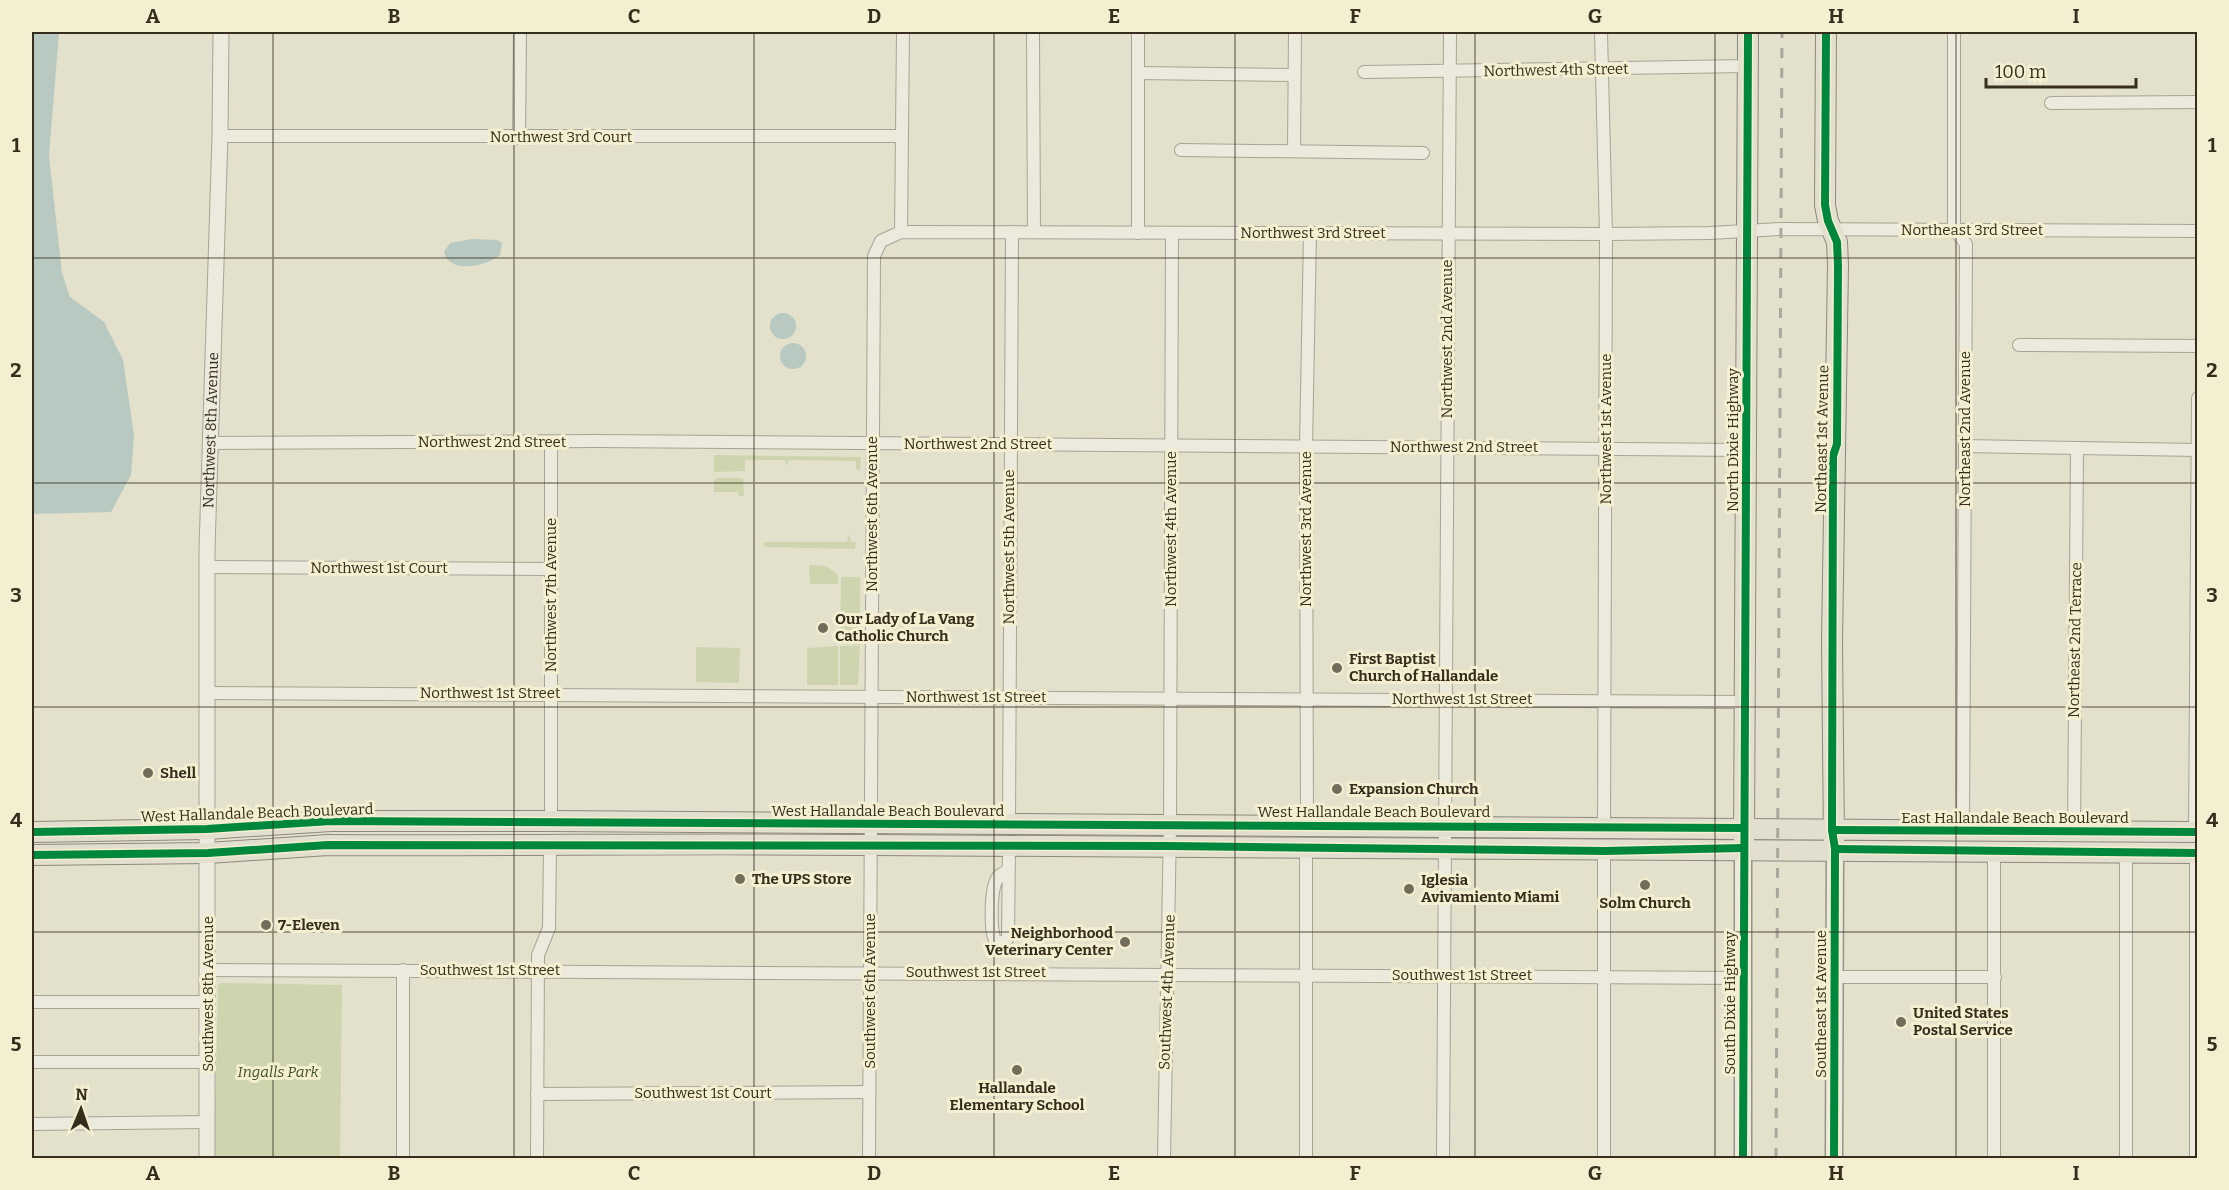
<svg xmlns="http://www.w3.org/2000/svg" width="2229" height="1190" font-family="Bitter,serif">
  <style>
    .green { fill: #ced4ae }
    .water { fill: #b7c9c0 }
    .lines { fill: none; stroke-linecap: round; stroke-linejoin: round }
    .minor-casing { stroke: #a8a495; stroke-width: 14 }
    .tertiary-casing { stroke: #a8a495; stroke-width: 17 }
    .secondary-casing { stroke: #989385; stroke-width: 19 }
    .primary-casing { stroke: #8e897c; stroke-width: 22 }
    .minor { stroke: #ece9dd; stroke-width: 12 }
    .tertiary { stroke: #ece9dd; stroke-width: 15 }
    .secondary { stroke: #ece9dd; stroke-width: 16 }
    .primary { stroke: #e3dfcf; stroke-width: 20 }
    .rail { stroke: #aaa79d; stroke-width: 3; stroke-dasharray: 10 10; stroke-linecap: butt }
    .cycleway-casing { stroke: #f4efd1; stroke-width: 11 }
    .cycleway { stroke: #00873e; stroke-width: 8 }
    .grid { fill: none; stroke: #362d1d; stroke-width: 1.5; stroke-opacity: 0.55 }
    .poi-dot { fill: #736c5a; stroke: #f4efd1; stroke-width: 2 }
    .labels { text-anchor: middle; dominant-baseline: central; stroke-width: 6; stroke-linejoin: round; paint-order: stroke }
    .street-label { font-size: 15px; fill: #362d1d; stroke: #f4efd1 }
    .poi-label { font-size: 15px; font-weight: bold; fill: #362d1d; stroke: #f4efd1; text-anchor: start }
    .park-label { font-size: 15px; font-style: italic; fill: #405224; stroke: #f4efd1 }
    .neatline { fill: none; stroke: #362d1d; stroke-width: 2 }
    .grid-label { font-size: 20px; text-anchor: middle; font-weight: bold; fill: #362d1d }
  </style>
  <rect width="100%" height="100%" fill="#e3e0cc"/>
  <!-- green -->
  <g class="green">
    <path d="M 714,455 L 861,457 L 860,470 L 856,469 L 856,461 L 789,460 L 786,466 L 785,460 L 745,460 L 745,471 L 714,472 Z"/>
    <path d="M 718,478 L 743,478 L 744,496 L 739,496 L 738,492 L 714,492 L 714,480 Z"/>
    <path d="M 849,534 L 851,542 L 856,542 L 855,549 L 764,547 L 764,542 L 847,542 Z"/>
    <path d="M 809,565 L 826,566 L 838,575 L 838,584 L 810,584 Z"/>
    <path d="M 841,577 L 860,577 L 860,645 L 840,644 Z"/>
    <path d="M 838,646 L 838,685 L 807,685 L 807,648 Z"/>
    <path d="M 840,646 L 860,646 L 858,685 L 840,685 Z"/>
    <path d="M 696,647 L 740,648 L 739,683 L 696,682 Z"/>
    <path d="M 221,983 L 342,985 L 340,1158 L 214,1158 L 218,986 Z"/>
  </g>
  <!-- water -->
  <g class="water">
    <path d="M 32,32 L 59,32 L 49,156 L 62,273 L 70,297 L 104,322 L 123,360 L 134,435 L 131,475 L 111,512 L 32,514 Z"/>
    <path d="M 472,239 L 497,240 L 502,243 L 500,255 C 486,266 450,275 444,252 L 450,243 Z"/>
    <circle cx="783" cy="326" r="13"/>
    <circle cx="793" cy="356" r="13"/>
  </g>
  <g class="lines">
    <defs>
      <g id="minor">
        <path d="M 1033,32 L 1034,232"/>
        <path d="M 1138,32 L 1138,233"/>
        <path d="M 1601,32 L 1606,234 L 1604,826"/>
        <path d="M 1954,32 L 1954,229 L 1966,244 L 1963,832"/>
        <path d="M 1364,72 L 1748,66"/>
        <path d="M 1138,73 L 1294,75"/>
        <path d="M 2051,103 L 2198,102"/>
        <path d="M 220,136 L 902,136"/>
        <path d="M 519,138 L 520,32"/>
        <path d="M 1181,150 L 1423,153"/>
        <path d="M 1294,150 L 1295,32"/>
        <path d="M 901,232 L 903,32"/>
        <path d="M 2019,345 L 2198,346"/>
        <path d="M 209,443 L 596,441 L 1746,450"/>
        <path d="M 1965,446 L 2198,450"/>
        <path d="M 207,567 L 551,569"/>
        <path d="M 207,693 L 1744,702"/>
        <path d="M 551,821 L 551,442"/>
        <path d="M 1009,825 L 1012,232"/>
        <path d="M 1307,825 L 1306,447 L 1310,233"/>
        <path d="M 2074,831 L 2077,448"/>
        <path d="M 2195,832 L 2198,398"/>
        <path d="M 1306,847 L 1306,1158"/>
        <path d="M 1604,851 L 1604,1158"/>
        <path d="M 1994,851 L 1994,1158"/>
        <path d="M 1007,871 C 1002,874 998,875 996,881 C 991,892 989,936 997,943 L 1006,941 L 1008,937 L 1009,847"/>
        <path d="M 208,970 L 1743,978"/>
        <path d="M 1834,977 L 1995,977"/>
        <path d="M 32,1002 L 208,1002"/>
        <path d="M 32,1062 L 208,1062"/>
        <path d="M 537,1094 L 869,1092"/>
        <path d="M 32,1124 L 207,1122"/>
        <path d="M 403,1158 L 403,970"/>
        <path d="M 537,1158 L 538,955 L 549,928 L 550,846"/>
        <path d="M 869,1158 L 874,256 L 881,241 L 901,232 L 1606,234 L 1710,233 L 1781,229 L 2198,231"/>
        <path d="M 1164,1158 L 1170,825 L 1172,233"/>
        <path d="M 1443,1158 L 1450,32"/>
        <path d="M 2126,1158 L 2126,852"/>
        <path d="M 2196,1158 L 2196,853"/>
      </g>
      <g id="tertiary">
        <path id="s1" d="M 207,1158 L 207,549 L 220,136 L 221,32"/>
      </g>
      <g id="secondary">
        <path d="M 1743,1158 L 1743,848"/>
        <path d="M 1834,1158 L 1835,849"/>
      </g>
      <g id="primary">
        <path d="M 1826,32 L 1825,205 L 1828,221 L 1837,242 L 1838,265 L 1832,641 L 1834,843"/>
        <path d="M 32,832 L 207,829 L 331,821 L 551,821 L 2198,832"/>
        <path d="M 1744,842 L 1748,32"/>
        <path d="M 32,855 L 208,853 L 328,845 C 510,846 691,843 873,845 C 1314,848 1756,849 2198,853"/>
      </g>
    </defs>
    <!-- minor casing -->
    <use href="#minor" class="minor-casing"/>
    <!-- tertiary casing -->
    <use href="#tertiary" class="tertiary-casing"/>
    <!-- secondary casing -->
    <use href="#secondary" class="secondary-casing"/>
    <!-- primary casing -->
    <use href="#primary" class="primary-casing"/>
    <!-- minor -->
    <use href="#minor" class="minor"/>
    <!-- tertiary -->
    <use href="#tertiary" class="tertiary"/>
    <!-- secondary -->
    <use href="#secondary" class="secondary"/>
    <!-- primary -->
    <use href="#primary" class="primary"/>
    <!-- rail -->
    <path class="rail" d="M 1776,1158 L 1782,32"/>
    <defs>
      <g id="cycleway">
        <path d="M 1826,32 L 1825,205 L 1828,221 L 1837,242 L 1838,265 L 1837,444 L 1833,456 L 1832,830 L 1835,849 L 1834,1158"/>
        <path d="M 1832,830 L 2198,832"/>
        <path d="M 32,832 L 207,829 L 331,821 L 1744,828"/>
        <path d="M 1835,849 L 2198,853"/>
        <path d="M 32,855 L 208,853 L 328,845 L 1169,846 L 1604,851 L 1743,848"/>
        <path d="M 1743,1158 L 1748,32"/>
      </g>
    </defs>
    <!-- cycleway casing -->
    <use href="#cycleway" class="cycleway-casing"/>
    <!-- cycleway -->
    <use href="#cycleway" class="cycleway"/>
  </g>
  <!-- grid -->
  <path class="grid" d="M 273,32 L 273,1158M 514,32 L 514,1158M 754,32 L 754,1158M 994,32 L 994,1158M 1235,32 L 1235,1158M 1475,32 L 1475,1158M 1715,32 L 1715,1158M 1956,32 L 1956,1158M 32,258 L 2198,258M 32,483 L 2198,483M 32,707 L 2198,707M 32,932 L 2198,932"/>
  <!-- markers -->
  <g class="poi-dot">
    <circle cx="823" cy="628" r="6"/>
    <circle cx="1337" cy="668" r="6"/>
    <circle cx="148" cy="773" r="6"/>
    <circle cx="1337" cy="789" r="6"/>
    <circle cx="740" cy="879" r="6"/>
    <circle cx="1645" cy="885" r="6"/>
    <circle cx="1409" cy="889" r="6"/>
    <circle cx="266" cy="925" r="6"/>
    <circle cx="1125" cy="942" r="6"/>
    <circle cx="1901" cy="1022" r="6"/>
    <circle cx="1017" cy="1070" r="6"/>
  </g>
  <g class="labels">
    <!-- street labels -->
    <g class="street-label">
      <text transform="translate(1556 70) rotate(-1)">Northwest 4th Street</text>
      <text x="561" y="137">Northwest 3rd Court</text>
      <text x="1972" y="230">Northeast 3rd Street</text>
      <text x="1313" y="233">Northwest 3rd Street</text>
      <text transform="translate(1447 339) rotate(-90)">Northwest 2nd Avenue</text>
      <text transform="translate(1606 429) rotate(-90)">Northwest 1st Avenue</text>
      <text transform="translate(1965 429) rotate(-90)">Northeast 2nd Avenue</text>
      <text stroke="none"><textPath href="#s1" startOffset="728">Northwest 8th Avenue</textPath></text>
      <text transform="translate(1822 439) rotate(-89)">Northeast 1st Avenue</text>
      <text transform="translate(1733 440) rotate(-90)">North Dixie Highway</text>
      <text x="492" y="442">Northwest 2nd Street</text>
      <text x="978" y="444">Northwest 2nd Street</text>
      <text x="1464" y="447">Northwest 2nd Street</text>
      <text transform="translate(872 514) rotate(-90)">Northwest 6th Avenue</text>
      <text transform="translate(1171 529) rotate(-90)">Northwest 4th Avenue</text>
      <text transform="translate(1306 529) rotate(-90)">Northwest 3rd Avenue</text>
      <text transform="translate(1009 547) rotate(-90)">Northwest 5th Avenue</text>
      <text x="379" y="568">Northwest 1st Court</text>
      <text transform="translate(551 595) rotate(-90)">Northwest 7th Avenue</text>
      <text transform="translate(2075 640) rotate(-89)">Northeast 2nd Terrace</text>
      <text x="490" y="693">Northwest 1st Street</text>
      <text x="976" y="697">Northwest 1st Street</text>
      <text x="1462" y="699">Northwest 1st Street</text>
      <text x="888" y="811">West Hallandale Beach Boulevard</text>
      <text x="1374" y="812">West Hallandale Beach Boulevard</text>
      <text transform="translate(257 813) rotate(-2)">West Hallandale Beach Boulevard</text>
      <text x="2015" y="818">East Hallandale Beach Boulevard</text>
      <text x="490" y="970">Southwest 1st Street</text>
      <text x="976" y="972">Southwest 1st Street</text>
      <text x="1462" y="975">Southwest 1st Street</text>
      <text transform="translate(870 991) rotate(-90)">Southwest 6th Avenue</text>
      <text transform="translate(1167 992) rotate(-88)">Southwest 4th Avenue</text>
      <text transform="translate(208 994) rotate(-90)">Southwest 8th Avenue</text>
      <text transform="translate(1730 1003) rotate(-90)">South Dixie Highway</text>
      <text transform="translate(1821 1004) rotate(-90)">Southeast 1st Avenue</text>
      <text x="703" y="1093">Southwest 1st Court</text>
    </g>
    <!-- poi labels -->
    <g class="poi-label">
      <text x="835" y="619">Our Lady of La Vang<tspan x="835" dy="17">Catholic Church</tspan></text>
      <text x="1349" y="659">First Baptist<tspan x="1349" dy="17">Church of Hallandale</tspan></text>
      <text x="160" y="773">Shell</text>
      <text x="1349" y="789">Expansion Church</text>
      <text x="752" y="879">The UPS Store</text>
      <text x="1421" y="880">Iglesia<tspan x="1421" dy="17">Avivamiento Miami</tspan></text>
      <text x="1645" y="903" text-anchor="middle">Solm Church</text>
      <text x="278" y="925">7-Eleven</text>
      <text x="1113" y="933" text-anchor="end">Neighborhood<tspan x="1113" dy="17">Veterinary Center</tspan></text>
      <text x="1913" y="1013">United States<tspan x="1913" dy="17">Postal Service</tspan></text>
      <text x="1017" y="1088" text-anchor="middle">Hallandale<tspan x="1017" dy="17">Elementary School</tspan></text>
    </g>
    <!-- park labels -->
    <g class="park-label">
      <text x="278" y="1072">Ingalls Park</text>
    </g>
  </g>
  <!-- border -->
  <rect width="2229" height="1190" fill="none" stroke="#f4efd1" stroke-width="66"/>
  <!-- north arrow -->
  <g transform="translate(81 1109) rotate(2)" stroke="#f4efd1" stroke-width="4.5" paint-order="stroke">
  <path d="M0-4.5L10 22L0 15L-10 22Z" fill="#362d1d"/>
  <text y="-9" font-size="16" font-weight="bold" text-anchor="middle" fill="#362d1d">N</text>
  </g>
  <!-- scale -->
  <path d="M1986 78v9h150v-9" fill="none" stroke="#362d1d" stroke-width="3"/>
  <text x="1995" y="78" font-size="18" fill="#362d1d" stroke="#f4efd1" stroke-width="4.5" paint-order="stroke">100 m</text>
  <rect x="33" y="33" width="2163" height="1124" class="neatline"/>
  <g class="grid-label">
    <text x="153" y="23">A</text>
    <text x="394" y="23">B</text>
    <text x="634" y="23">C</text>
    <text x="874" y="23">D</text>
    <text x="1114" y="23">E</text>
    <text x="1355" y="23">F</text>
    <text x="1595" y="23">G</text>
    <text x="1836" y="23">H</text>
    <text x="2076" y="23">I</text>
    <text x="16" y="152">1</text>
    <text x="2212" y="152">1</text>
    <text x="16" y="377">2</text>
    <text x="2212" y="377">2</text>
    <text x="16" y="602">3</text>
    <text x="2212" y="602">3</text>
    <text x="16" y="827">4</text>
    <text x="2212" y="827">4</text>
    <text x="16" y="1051">5</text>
    <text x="2212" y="1051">5</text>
    <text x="153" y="1180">A</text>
    <text x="394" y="1180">B</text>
    <text x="634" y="1180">C</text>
    <text x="874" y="1180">D</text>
    <text x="1114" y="1180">E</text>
    <text x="1355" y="1180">F</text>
    <text x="1595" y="1180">G</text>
    <text x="1836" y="1180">H</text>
    <text x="2076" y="1180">I</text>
  </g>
</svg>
